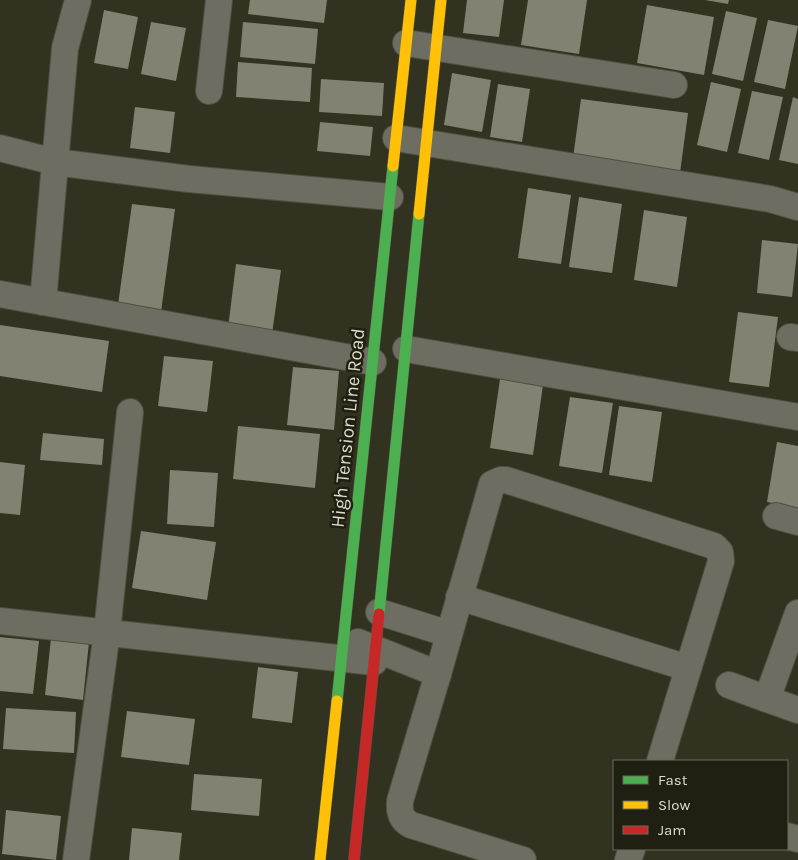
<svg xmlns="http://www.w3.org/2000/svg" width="798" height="860" font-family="Karla,sans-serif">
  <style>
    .building { fill: #828273 }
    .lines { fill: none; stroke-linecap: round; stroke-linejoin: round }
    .street-casing { stroke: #505041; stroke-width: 28 }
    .fast-casing { stroke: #505041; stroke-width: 12 }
    .slow-casing { stroke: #505041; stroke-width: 12 }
    .jam-casing { stroke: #505041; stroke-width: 12 }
    .street { stroke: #6d6d61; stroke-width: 26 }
    .fast { stroke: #4caf50; stroke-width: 11 }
    .slow { stroke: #ffc107; stroke-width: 11 }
    .jam { stroke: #c62828; stroke-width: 11 }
    .labels { text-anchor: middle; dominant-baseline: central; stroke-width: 5; stroke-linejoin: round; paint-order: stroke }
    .street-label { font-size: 19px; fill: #dedecc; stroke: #1f1f12 }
  </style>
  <rect width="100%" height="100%" fill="#323221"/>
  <!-- building -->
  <g class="building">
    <path d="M 250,0 L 327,0 L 324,23 L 248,14 Z"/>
    <path d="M 467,0 L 504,0 L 499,37 L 463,33 Z"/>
    <path d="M 528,0 L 587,0 L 579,54 L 521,45 Z"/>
    <path d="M 705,0 L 729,0 L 728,4 Z"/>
    <path d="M 647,5 L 714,17 L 704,75 L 637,63 Z"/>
    <path d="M 104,10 L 138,17 L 128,69 L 94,63 Z"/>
    <path d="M 726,11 L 757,18 L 743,81 L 712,74 Z"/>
    <path d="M 768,20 L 798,26 L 785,89 L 754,82 Z"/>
    <path d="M 151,22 L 186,28 L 176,81 L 141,74 Z"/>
    <path d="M 243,22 L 318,29 L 315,64 L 240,57 Z"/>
    <path d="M 238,62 L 312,68 L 310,102 L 236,97 Z"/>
    <path d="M 452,73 L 491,80 L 482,132 L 444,125 Z"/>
    <path d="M 321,79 L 384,83 L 382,116 L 319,112 Z"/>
    <path d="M 711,82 L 741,89 L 727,152 L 697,145 Z"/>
    <path d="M 498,84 L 530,89 L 522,142 L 490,137 Z"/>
    <path d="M 752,91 L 783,97 L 769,160 L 738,153 Z"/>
    <path d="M 793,97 L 798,99 L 798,164 L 779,160 Z"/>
    <path d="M 581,99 L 688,113 L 680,173 L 573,158 Z"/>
    <path d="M 135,107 L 175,112 L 170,153 L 130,148 Z"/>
    <path d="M 320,122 L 373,127 L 370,156 L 317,151 Z"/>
    <path d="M 528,188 L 571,195 L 561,264 L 518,258 Z"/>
    <path d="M 579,197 L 622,204 L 612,273 L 569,267 Z"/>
    <path d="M 132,204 L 175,209 L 161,312 L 118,305 Z"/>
    <path d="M 644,210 L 687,217 L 677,287 L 634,280 Z"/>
    <path d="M 762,240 L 798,244 L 792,297 L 757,293 Z"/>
    <path d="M 236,264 L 281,270 L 272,334 L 228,328 Z"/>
    <path d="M 738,312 L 778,317 L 769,387 L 729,382 Z"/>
    <path d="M 0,325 L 109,341 L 102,392 L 0,376 Z"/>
    <path d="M 164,356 L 213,361 L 207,412 L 158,406 Z"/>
    <path d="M 293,367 L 339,371 L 334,430 L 287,425 Z"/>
    <path d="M 500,379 L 543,385 L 533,455 L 490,448 Z"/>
    <path d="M 570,397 L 613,403 L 602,473 L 559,466 Z"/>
    <path d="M 619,406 L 662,412 L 652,482 L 609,475 Z"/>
    <path d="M 238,426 L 320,434 L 315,488 L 233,479 Z"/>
    <path d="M 43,433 L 104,439 L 102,465 L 40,460 Z"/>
    <path d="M 777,442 L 798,446 L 798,508 L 767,502 Z"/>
    <path d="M 0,462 L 25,465 L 20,515 L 0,513 Z"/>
    <path d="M 170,470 L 218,473 L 214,527 L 167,524 Z"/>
    <path d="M 141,531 L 216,542 L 207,600 L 132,588 Z"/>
    <path d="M 0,637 L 39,641 L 33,694 L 0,691 Z"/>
    <path d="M 51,638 L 89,642 L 83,700 L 45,695 Z"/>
    <path d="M 258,667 L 298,672 L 292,723 L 252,718 Z"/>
    <path d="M 6,708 L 76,712 L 74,753 L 3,749 Z"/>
    <path d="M 127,711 L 195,719 L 189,765 L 121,757 Z"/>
    <path d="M 194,774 L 262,779 L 259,816 L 191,810 Z"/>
    <path d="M 6,810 L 61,816 L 56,860 L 2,854 Z"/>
    <path d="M 132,828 L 182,833 L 179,860 L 129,860 Z"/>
  </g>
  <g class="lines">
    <defs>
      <g id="street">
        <path d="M 406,43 L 674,85"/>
        <path d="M 209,91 L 219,0"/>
        <path d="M 396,138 L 770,199 L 798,207"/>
        <path d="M 0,148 L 55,162 L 189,179 L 390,197"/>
        <path d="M 0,294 L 373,362"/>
        <path d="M 43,302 L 65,48 L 78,0"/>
        <path d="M 790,337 L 798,338"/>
        <path d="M 406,349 L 798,417"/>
        <path d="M 776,516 L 798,522"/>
        <path d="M 459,597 L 688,668"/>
        <path d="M 379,612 L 449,634"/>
        <path d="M 798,613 L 767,699 L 798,710"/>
        <path d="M 0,621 L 374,662"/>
        <path d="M 358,642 L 438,674"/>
        <path d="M 729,685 L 767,699"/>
        <path d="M 787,836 L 798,839"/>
        <path d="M 76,860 L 107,632 L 130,412"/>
        <path d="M 523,860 L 411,825 C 401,820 399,812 400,801 L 438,674 L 492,484 L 501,480 L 506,480 L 714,546 L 720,552 L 721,561 L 660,761"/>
        <path d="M 628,860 L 632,849"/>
      </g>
      <g id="fast">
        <path d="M 379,614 L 419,214"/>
        <path d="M 337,701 L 393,166"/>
      </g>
      <g id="slow">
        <path d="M 393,166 L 411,0"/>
        <path d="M 419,214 L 441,0"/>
        <path d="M 320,860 L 337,701"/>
      </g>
      <path id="jam" d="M 354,860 L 379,614"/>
    </defs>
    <!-- street casing -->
    <use href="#street" class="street-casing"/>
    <!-- fast casing -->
    <use href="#fast" class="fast-casing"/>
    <!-- slow casing -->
    <use href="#slow" class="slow-casing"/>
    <!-- jam casing -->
    <use href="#jam" class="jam-casing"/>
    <!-- street -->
    <use href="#street" class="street"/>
    <!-- fast -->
    <use href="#fast" class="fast"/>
    <!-- slow -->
    <use href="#slow" class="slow"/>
    <!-- jam -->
    <use href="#jam" class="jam"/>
  </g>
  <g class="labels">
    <!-- street labels -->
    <g class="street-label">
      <text transform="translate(348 428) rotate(-84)">High Tension Line Road</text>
    </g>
  </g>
  <!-- legend -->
  <rect x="613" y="760" width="175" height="90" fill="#1f1f12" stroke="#6b6b5c"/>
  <rect x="623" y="776" width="25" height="8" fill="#4caf50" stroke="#6b6b5c"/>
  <text x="658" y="785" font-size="15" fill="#dedecc">Fast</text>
  <rect x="623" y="801" width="25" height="8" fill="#ffc107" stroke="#6b6b5c"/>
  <text x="658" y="810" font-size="15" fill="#dedecc">Slow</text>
  <rect x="623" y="826" width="25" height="8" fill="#c62828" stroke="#6b6b5c"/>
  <text x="658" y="835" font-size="15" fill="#dedecc">Jam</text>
</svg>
